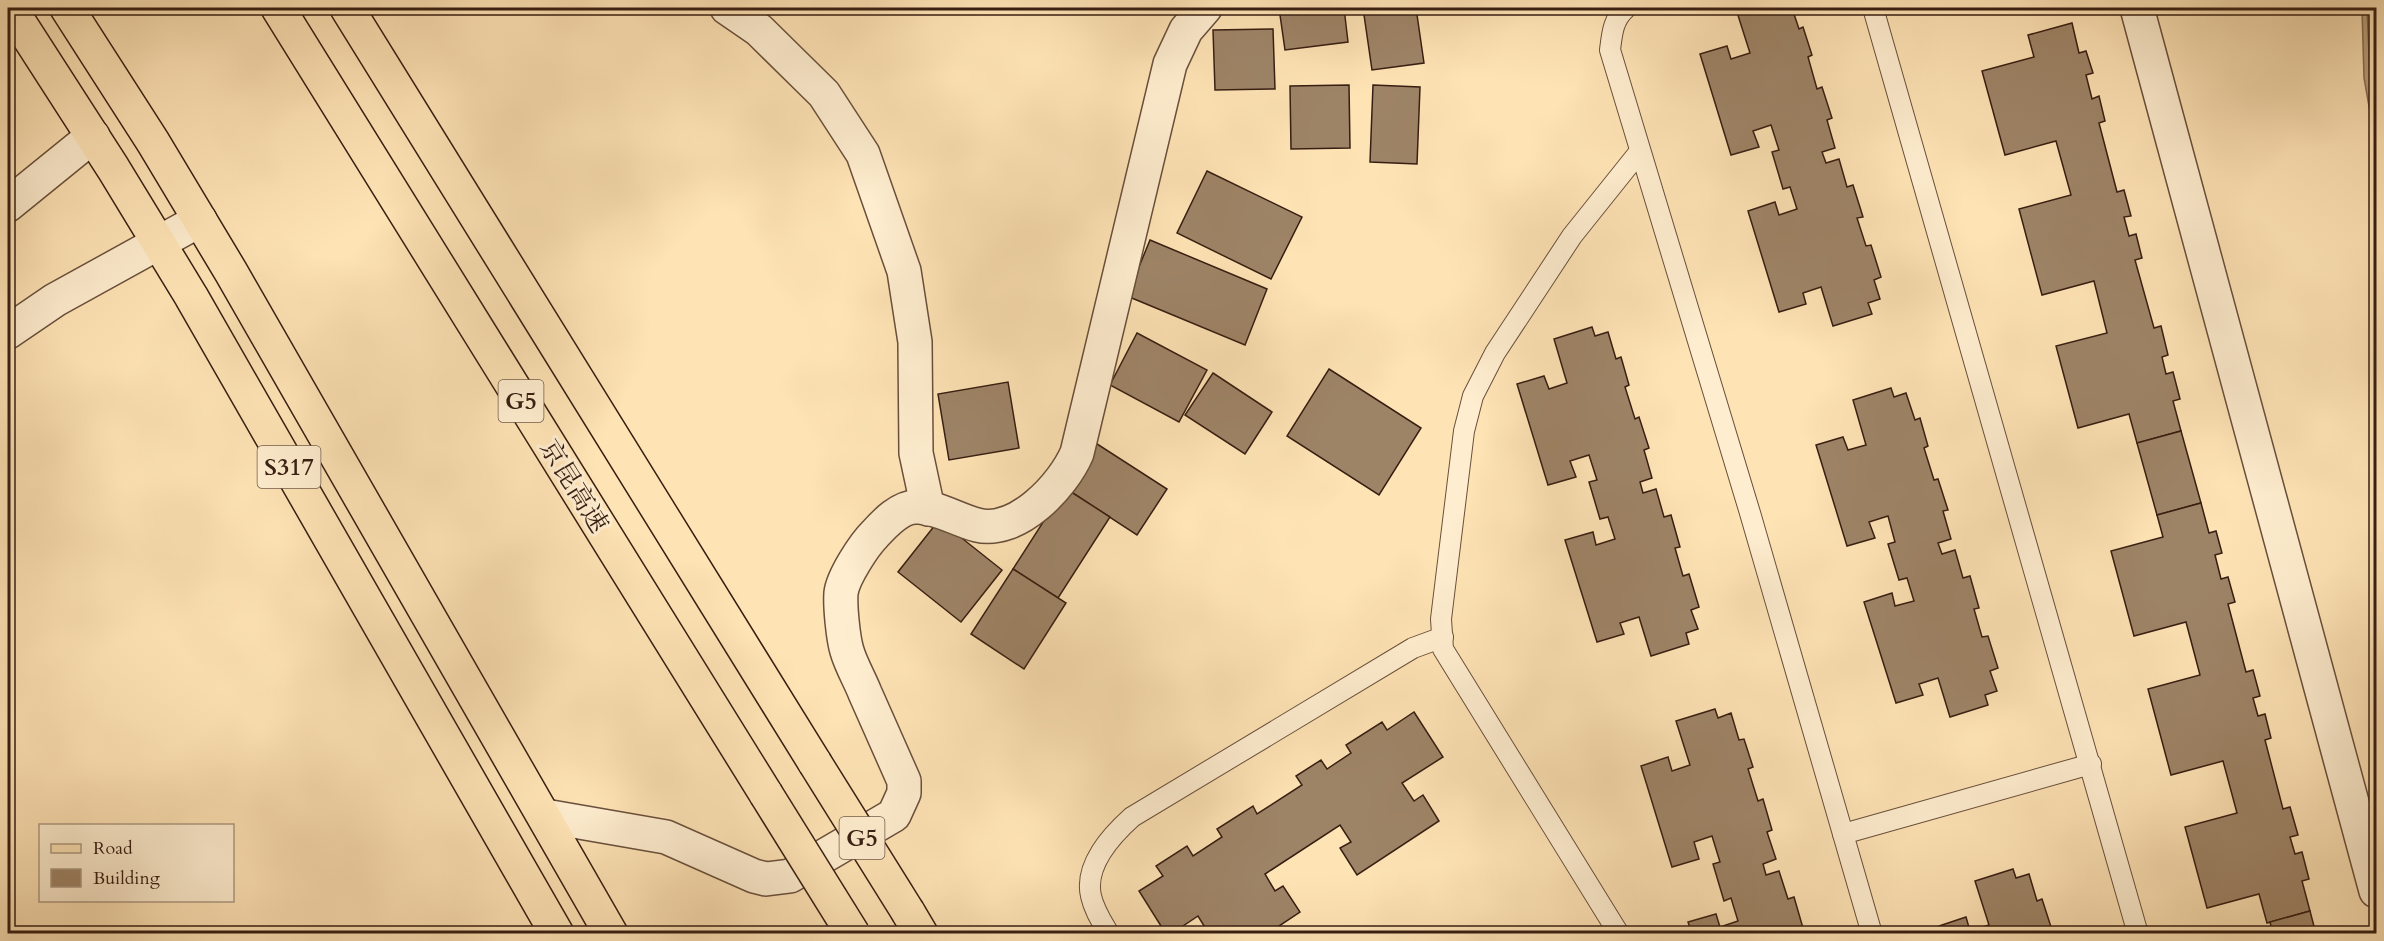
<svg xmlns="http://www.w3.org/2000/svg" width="2384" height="941" font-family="Cardo,'Noto Serif SC',serif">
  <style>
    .water { fill: #baa07e; stroke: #866c53; stroke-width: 1.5 }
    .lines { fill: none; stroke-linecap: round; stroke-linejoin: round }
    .shore { stroke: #785f48; stroke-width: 1.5 }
    .building { fill: #9e8467; stroke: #371e12; stroke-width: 1.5 }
    .service-casing { stroke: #694f3b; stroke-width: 22 }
    .minor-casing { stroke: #694f3b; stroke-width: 36 }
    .tertiary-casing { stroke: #694f3b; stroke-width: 36 }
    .primary-casing { stroke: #371e12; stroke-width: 36 }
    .motorway-casing { stroke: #371e12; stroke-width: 36 }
    .service { stroke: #feedcf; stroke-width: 20 }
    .minor { stroke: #feedcf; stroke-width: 33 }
    .tertiary { stroke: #feedcf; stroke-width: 33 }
    .primary { stroke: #fee3b5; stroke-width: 33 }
    .motorway { stroke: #fee3b5; stroke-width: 33 }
    .motorway-bridge-casing { stroke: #371e12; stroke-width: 36; stroke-linecap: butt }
    .motorway-bridge { stroke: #fee3b5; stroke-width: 33 }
    .labels { text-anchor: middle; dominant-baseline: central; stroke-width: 6; stroke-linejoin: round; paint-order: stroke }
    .shield { fill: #feedcf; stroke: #735c4b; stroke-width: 1.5 }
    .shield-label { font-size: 24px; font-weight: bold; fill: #371e12 }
    .street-label { font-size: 26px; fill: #371e12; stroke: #feedcf }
  </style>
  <rect width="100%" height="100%" fill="#fee3b5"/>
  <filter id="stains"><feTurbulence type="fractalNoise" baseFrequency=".00333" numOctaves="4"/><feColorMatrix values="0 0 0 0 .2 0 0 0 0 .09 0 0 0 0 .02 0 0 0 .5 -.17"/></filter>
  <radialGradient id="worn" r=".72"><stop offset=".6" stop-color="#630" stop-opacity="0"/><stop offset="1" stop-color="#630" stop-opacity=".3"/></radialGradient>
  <!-- water -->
  <path class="water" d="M 2362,8 L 2376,8 L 2376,146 L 2364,78 Z"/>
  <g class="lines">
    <!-- shore -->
    <path class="shore" d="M 2367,8 L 2370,77 L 2376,113"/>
  </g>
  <!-- building -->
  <g class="building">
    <path d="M 1279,8 L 1344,8 L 1348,42 L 1285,50 Z"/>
    <path d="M 1363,8 L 1416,8 L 1424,63 L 1372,70 Z"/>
    <path d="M 1742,8 L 1792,8 L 1799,29 L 1803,27 L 1812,55 L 1808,57 L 1817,89 L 1822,87 L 1832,118 L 1827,120 L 1835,148 L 1822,152 L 1826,163 L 1839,159 L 1847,187 L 1853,185 L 1863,217 L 1857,218 L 1866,246 L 1871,245 L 1881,277 L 1874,280 L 1880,299 L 1868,303 L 1872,314 L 1833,326 L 1821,287 L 1803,293 L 1806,304 L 1779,312 L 1748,211 L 1775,202 L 1779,215 L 1797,209 L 1790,187 L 1783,189 L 1772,152 L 1779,150 L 1771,125 L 1753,131 L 1759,147 L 1731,155 L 1700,54 L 1727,46 L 1731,59 L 1750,53 L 1736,9 Z"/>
    <path d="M 2072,23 L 2079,53 L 2086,51 L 2093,73 L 2086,75 L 2092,99 L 2099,96 L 2105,121 L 2099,123 L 2117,192 L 2124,190 L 2131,216 L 2124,217 L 2129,236 L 2136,234 L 2142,258 L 2135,260 L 2154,328 L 2161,326 L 2168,355 L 2162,357 L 2166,374 L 2173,372 L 2180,399 L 2173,401 L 2181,431 L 2137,443 L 2129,414 L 2078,428 L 2056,346 L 2107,333 L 2094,281 L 2042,295 L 2019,209 L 2071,195 L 2056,141 L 2005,155 L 1982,71 L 2034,57 L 2028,35 Z"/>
    <path d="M 1273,29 L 1275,89 L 1215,90 L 1213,30 Z"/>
    <path d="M 1349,85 L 1350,148 L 1291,149 L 1290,86 Z"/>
    <path d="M 1373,85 L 1420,87 L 1417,164 L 1370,162 Z"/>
    <path d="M 1207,171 L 1302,217 L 1271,279 L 1177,233 Z"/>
    <path d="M 1150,240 L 1267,289 L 1245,345 L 1127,296 Z"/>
    <path d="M 1592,327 L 1595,336 L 1608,332 L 1616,359 L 1621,357 L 1629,385 L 1625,387 L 1635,419 L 1639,417 L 1649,448 L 1644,450 L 1652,478 L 1640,482 L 1643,493 L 1656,489 L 1664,517 L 1671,515 L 1680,547 L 1675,548 L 1683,576 L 1689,574 L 1699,607 L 1691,610 L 1698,629 L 1686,633 L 1689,644 L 1651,656 L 1639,617 L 1620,623 L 1624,634 L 1597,642 L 1565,540 L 1593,532 L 1596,545 L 1615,539 L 1608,517 L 1600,519 L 1589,482 L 1597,480 L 1589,455 L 1570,461 L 1576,477 L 1548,485 L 1517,384 L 1544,376 L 1549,389 L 1567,383 L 1554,339 Z"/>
    <path d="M 1137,333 L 1207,370 L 1179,422 L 1110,385 Z"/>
    <path d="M 1329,369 L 1421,428 L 1379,495 L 1287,436 Z"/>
    <path d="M 1213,373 L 1272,412 L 1245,454 L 1185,415 Z"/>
    <path d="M 1008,382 L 1019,448 L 949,460 L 938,394 Z"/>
    <path d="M 1891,388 L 1894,397 L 1906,393 L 1915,420 L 1920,418 L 1928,446 L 1924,448 L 1934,480 L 1938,479 L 1948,510 L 1943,511 L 1951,539 L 1938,543 L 1942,554 L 1955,550 L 1963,578 L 1970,576 L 1979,608 L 1974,609 L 1982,637 L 1988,636 L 1998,668 L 1990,671 L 1997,691 L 1985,695 L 1988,705 L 1950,717 L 1938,678 L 1919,684 L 1923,695 L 1896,703 L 1864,602 L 1892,593 L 1895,606 L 1914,601 L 1907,578 L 1899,580 L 1888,544 L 1895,542 L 1888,516 L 1869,522 L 1875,538 L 1847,546 L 1816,445 L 1843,437 L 1848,450 L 1866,445 L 1853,400 Z"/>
    <path d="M 2181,431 L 2201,503 L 2157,515 L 2137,443 Z"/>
    <path d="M 1094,442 L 1167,489 L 1137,535 L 1065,488 Z"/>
    <path d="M 1065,488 L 1110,517 L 1058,598 L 1013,569 Z"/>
    <path d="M 2201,503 L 2209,533 L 2216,531 L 2222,553 L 2215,555 L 2221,579 L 2228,577 L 2235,602 L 2228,604 L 2246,672 L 2253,670 L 2260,696 L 2253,698 L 2258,716 L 2265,714 L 2271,738 L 2265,740 L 2283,809 L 2290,807 L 2298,835 L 2290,837 L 2295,854 L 2302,852 L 2309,879 L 2302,881 L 2310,911 L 2267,923 L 2259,894 L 2207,908 L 2185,827 L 2237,813 L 2223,761 L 2171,775 L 2148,689 L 2200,675 L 2186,622 L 2134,636 L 2111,551 L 2163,537 L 2157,515 Z"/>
    <path d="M 939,520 L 1002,570 L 961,622 L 898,572 Z"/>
    <path d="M 1013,569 L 1066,603 L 1024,669 L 971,634 Z"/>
    <path d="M 1715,709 L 1718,718 L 1731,713 L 1739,740 L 1744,739 L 1753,767 L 1748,769 L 1758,801 L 1763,799 L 1772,830 L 1767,832 L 1776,859 L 1763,864 L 1766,875 L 1779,871 L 1788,899 L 1794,897 L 1803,928 L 1798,930 L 1799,934 L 1692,934 L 1688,922 L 1716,914 L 1720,927 L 1738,921 L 1731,898 L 1724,901 L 1713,864 L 1720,862 L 1712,836 L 1694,842 L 1699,859 L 1672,867 L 1641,766 L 1668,757 L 1672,771 L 1690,765 L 1676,721 Z"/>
    <path d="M 1414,712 L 1443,757 L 1402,783 L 1414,801 L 1423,795 L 1439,821 L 1357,875 L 1340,848 L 1351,842 L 1340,825 L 1265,874 L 1275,891 L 1283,886 L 1300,912 L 1267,934 L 1209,934 L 1198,916 L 1171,934 L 1166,934 L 1139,891 L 1163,876 L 1156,866 L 1187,846 L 1193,856 L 1222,837 L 1217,829 L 1253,806 L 1257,814 L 1302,785 L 1296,776 L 1321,760 L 1327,769 L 1351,753 L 1346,745 L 1382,722 L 1387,730 Z"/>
    <path d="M 2013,869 L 2016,878 L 2029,874 L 2037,901 L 2042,899 L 2051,927 L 2046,928 L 2047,934 L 1941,934 L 1939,926 L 1966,917 L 1970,931 L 1989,925 L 1975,881 Z"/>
    <path d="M 2310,911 L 2316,934 L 2273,934 L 2270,922 Z"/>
  </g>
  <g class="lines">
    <defs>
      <g id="service">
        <path d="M 1626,8 C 1613,19 1612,34 1610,50 L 1750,513 L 1872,934"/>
        <path d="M 1873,8 L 2138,934"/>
        <path d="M 1843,834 L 2091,764"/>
        <path d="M 1109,934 C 1102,922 1094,910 1091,896 C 1084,865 1111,836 1132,817 L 1413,648 L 1443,637"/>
        <path d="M 1619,934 L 1443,649 L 1441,619 L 1464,431 L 1473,396 L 1495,353 L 1572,236 L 1640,151"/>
      </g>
      <g id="minor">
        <path d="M 727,8 L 759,30 L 824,94 L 863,154 L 904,271 L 915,342 L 916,453 L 928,509"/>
        <path d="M 8,205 L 93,136"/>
        <path d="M 545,816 L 666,837 L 754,876 L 766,879 L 790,876 L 894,815 L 904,793 L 904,781 C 891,751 878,722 865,693 C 860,680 851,665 847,651 C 843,638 840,606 841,593 C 843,577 864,545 875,534 C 885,523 900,507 916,507 C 936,506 957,520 977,525 C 1017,535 1063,486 1077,453 L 1170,64 L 1186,30 L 1205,8"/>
      </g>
      <g id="tertiary">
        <path d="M 2137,8 L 2376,891"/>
        <path d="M 8,332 L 55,300 L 200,220"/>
      </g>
      <g id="primary">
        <path d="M 10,8 L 113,168 L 191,296 L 557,934"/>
        <path d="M 67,8 L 153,142 L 231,272 L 611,934"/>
      </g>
      <g id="motorway">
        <path d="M 278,8 L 766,794"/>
        <path d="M 347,8 L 815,763"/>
        <path d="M 908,912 L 921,934"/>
      </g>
    </defs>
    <!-- service casing -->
    <use href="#service" class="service-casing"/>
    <!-- minor casing -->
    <use href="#minor" class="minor-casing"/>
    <!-- tertiary casing -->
    <use href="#tertiary" class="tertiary-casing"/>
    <!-- primary casing -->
    <use href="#primary" class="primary-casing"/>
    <!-- motorway casing -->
    <use href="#motorway" class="motorway-casing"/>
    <!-- service -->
    <use href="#service" class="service"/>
    <!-- minor -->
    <use href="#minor" class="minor"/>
    <!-- tertiary -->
    <use href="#tertiary" class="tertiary"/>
    <!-- primary -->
    <use href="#primary" class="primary"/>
    <!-- motorway -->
    <use href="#motorway" class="motorway"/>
    <defs>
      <g id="motorway-bridge">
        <path d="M 815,763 L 908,912"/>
        <path d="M 766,794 L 853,934"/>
      </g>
    </defs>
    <!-- motorway-bridge casing -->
    <use href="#motorway-bridge" class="motorway-bridge-casing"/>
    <!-- motorway-bridge -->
    <use href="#motorway-bridge" class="motorway-bridge"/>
  </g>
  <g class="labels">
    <!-- shield labels -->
    <g class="shield">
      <rect x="498.5" y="380" width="45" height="42" rx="4.5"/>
      <rect x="257.5" y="446" width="63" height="42" rx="4.5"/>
      <rect x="839.5" y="817" width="45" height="42" rx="4.5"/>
    </g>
    <g class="shield-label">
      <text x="521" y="401">G5</text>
      <text x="289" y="467">S317</text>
      <text x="862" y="838">G5</text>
    </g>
    <!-- street labels -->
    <g class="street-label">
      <text transform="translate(574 486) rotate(58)">京昆高速</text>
    </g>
  </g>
  <!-- margin -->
  <rect width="2384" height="941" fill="none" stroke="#fee3b5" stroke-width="30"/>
  <rect x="9" y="9" width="2366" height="923" fill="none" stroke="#371e12" stroke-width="3"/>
  <rect x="15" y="15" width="2354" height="911" fill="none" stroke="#371e12" stroke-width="1.5"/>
  <!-- legend -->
  <rect x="39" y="824" width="195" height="78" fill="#feedcf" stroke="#ae9a83" stroke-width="1.5"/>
  <rect x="51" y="844" width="30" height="9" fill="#fee3b5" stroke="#ae9a83" stroke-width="1.5"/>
  <text x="93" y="854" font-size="18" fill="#371e12">Road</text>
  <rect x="51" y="869" width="30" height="18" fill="#9e8467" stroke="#ae9a83" stroke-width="1.5"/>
  <text x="93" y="884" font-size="18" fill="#371e12">Building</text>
  <rect width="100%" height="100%" filter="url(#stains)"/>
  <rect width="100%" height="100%" fill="url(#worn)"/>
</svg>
